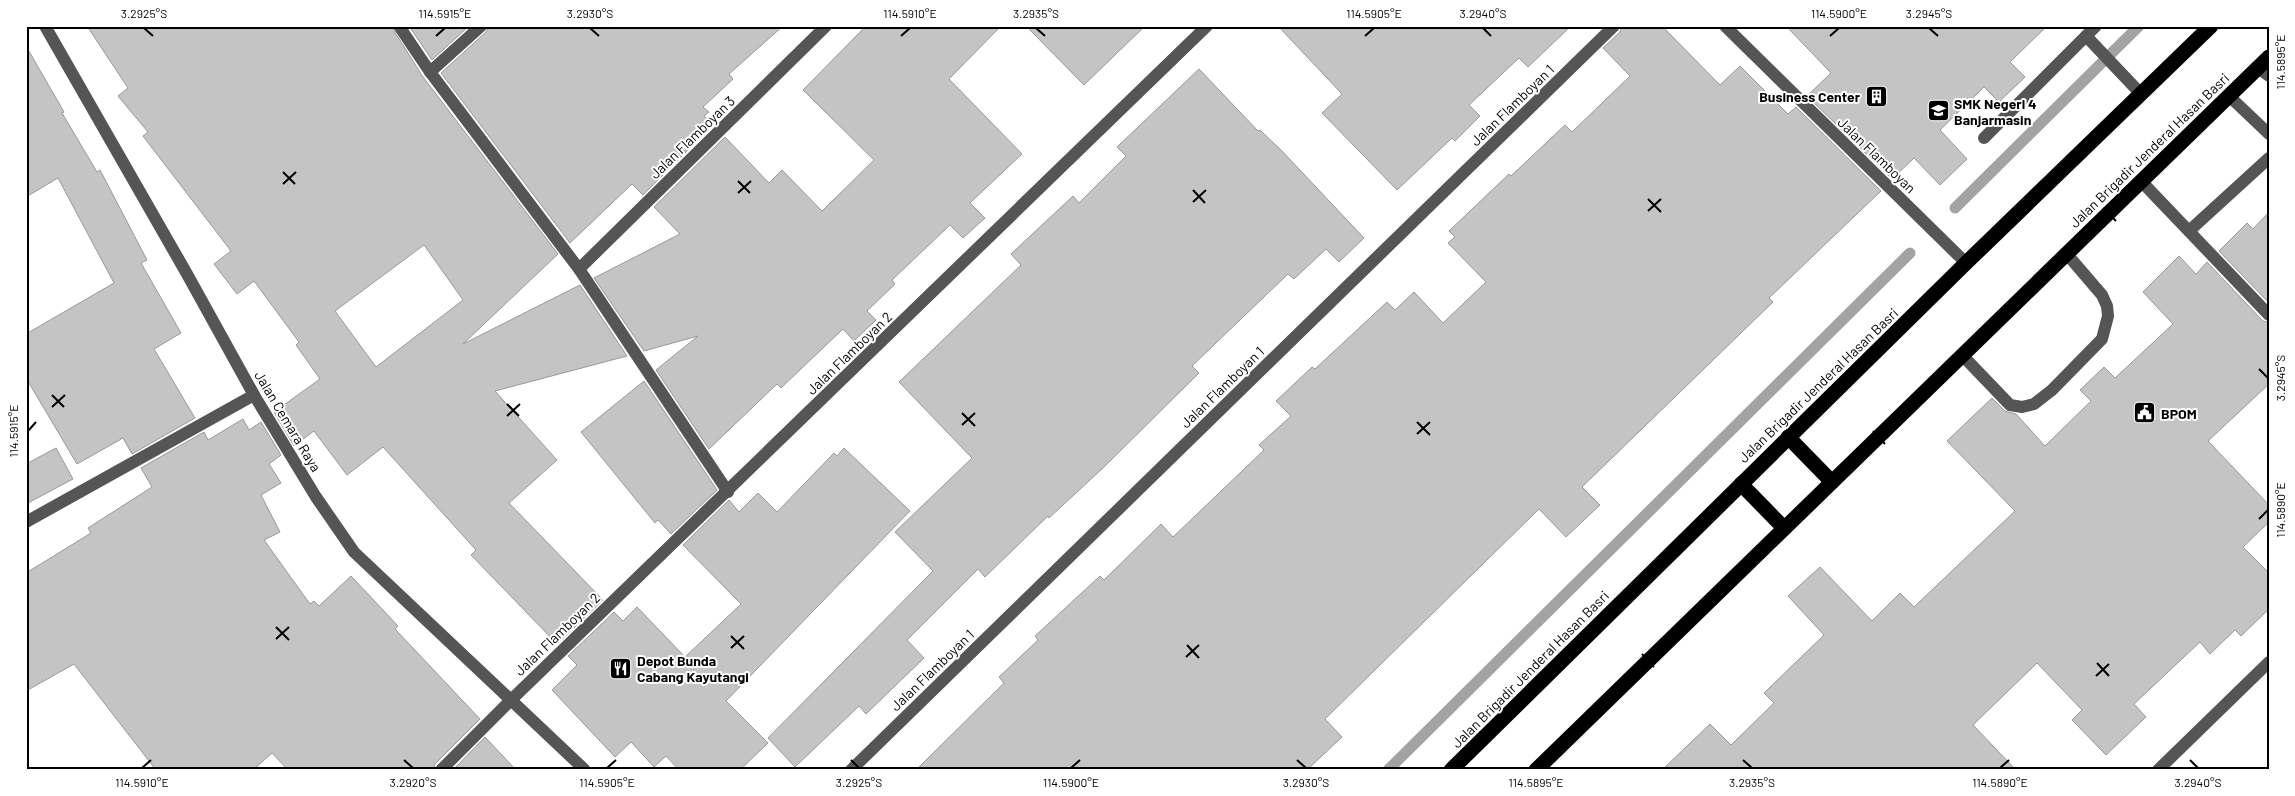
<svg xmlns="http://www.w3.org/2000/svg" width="2295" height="796" font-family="Barlow,sans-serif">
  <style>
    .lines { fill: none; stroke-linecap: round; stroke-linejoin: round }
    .stream { stroke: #a3a3a3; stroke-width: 11 }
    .building { fill: #c4c4c4; stroke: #999; fill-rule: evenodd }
    .minor { stroke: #555; stroke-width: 12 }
    .highway { stroke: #000; stroke-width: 15 }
    .ticks { fill: none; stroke: #000; stroke-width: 2 }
    .labels { text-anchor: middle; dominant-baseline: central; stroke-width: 4; stroke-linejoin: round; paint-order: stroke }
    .poi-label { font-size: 14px; font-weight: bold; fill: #000; stroke: #fff; text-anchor: start }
    .street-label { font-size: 14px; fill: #000; stroke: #fff }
    .neatline { fill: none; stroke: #000; stroke-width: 2 }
    .ticks-label { font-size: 12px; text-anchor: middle; fill: #000 }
  </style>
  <rect width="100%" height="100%" fill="#fff"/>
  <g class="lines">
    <!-- stream -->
    <g class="stream">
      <path d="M 1955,208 L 2139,26"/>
      <path d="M 1388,770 L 1910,253"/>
    </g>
  </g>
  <!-- building -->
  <g class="building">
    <path d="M 87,26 L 391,26 L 423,77 L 558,254 L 463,344 L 580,285 L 627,356 L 495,391 L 557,460 L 509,503 L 603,600 L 557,644 L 471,555 L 476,550 L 383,447 L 347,475 L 314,431 L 294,446 L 274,412 L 320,379 L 296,345 L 299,342 L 254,281 L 237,294 L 214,264 L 231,251 L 143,136 L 148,132 L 118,96 L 128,88 ZM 424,245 L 463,300 L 376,367 L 335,311 Z"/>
    <path d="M 409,26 L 469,26 L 432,60 Z"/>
    <path d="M 489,26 L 783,26 L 729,74 L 733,79 L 703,107 L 709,112 L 704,116 L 713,125 L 643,195 L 632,184 L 570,243 L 441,73 L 486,32 Z"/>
    <path d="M 866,26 L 1001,26 L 949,79 L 1022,154 L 970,203 L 985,218 L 963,238 L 950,225 L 892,280 L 895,284 L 867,311 L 876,320 L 854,341 L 843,329 L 781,388 L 777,384 L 709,449 L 656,370 L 698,336 L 644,351 L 594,278 L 680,234 L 654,207 L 725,137 L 769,183 L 782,170 L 822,211 L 874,160 L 803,90 Z"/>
    <path d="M 1026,26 L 1145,26 L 1084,85 Z"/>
    <path d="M 1278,26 L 1571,26 L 1528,67 L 1519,58 L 1469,105 L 1480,116 L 1455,141 L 1452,138 L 1397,190 L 1322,113 L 1342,94 Z"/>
    <path d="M 1622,26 L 1662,26 L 1720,85 L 1740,66 L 1788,114 L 1796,107 L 1881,191 L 1769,298 L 1773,302 L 1582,487 L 1600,505 L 1566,537 L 1539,509 L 1325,719 L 1342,737 L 1307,770 L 916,770 L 1004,683 L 999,677 L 1038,640 L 1035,636 L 1100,576 L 1104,580 L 1161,524 L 1173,537 L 1264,450 L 1259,445 L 1291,416 L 1276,401 L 1312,367 L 1315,369 L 1387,302 L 1395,310 L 1414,292 L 1443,323 L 1486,282 L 1448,243 L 1455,237 L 1449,231 L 1509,174 L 1511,176 L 1565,125 L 1572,132 L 1630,76 L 1603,48 L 1620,32 Z"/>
    <path d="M 1786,26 L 2047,26 L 2010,62 L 2025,77 L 1999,102 L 1984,87 L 1940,130 L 1967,159 L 1940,185 L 1914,158 L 1892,179 L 1807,96 L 1831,73 Z"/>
    <path d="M 26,46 L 64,112 L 62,113 L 97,172 L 100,170 L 147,260 L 141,263 L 181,333 L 154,349 L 195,418 L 132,454 L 123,438 L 77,464 L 26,378 L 26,334 L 114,283 L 58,178 L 26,197 Z"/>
    <path d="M 1199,69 L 1258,131 L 1260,130 L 1282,151 L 1364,238 L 1339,262 L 1326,249 L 1294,279 L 1288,274 L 1192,366 L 1199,373 L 1103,468 L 1049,518 L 1048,516 L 985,577 L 978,569 L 907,640 L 924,658 L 866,714 L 859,706 L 795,767 L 768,738 L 933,571 L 895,532 L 972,458 L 899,382 L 1021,265 L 1011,254 L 1073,196 L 1079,203 L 1126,156 L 1117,147 Z"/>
    <path d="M 2269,212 L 2269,303 L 2219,251 L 2247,223 L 2253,229 Z"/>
    <path d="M 2179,256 L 2196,274 L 2207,262 L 2263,321 L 2269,323 L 2269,384 L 2208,441 L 2269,505 L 2269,522 L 2243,547 L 2269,573 L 2269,609 L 2241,636 L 2235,630 L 2210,654 L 2200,642 L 2134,704 L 2146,717 L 2106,755 L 2072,720 L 2082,710 L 2037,663 L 1973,725 L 2016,770 L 1662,770 L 1710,724 L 1731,745 L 1774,703 L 1764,693 L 1824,635 L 1788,596 L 1820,567 L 1872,621 L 1900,593 L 1914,607 L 2015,511 L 1947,441 L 1992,398 L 2005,411 L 2016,414 L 2045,446 L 2091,401 L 2080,390 L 2104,367 L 2115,378 L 2173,324 L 2143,292 Z"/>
    <path d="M 644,381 L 717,490 L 671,534 L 658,520 L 655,523 L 581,432 Z"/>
    <path d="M 243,419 L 249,430 L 261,422 L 281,455 L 269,464 L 281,483 L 261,495 L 280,532 L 264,540 L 310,604 L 314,601 L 319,606 L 351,576 L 398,626 L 395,629 L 480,719 L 435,764 L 433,770 L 288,770 L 272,753 L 253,770 L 156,770 L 74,664 L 26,691 L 26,573 L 91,533 L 88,528 L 152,487 L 141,468 L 204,432 L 208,440 Z"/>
    <path d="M 56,448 L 73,479 L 26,504 L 26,464 Z"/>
    <path d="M 844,448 L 910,511 L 726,701 L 768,743 L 740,770 L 679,770 L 666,756 L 654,767 L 631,742 L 615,757 L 552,690 L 577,665 L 568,656 L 614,612 L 623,621 L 637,607 L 685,657 L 741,604 L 683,545 L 729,500 L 739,512 L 758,493 L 777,512 L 834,453 L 837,456 Z"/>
    <path d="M 485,737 L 516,770 L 453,770 Z"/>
  </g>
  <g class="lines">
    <!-- minor -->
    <g class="minor">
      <path d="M 45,26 L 187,274 L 254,395 L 316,497 L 354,552 L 585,770"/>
      <path d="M 399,26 L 430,72 L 579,269 L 728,492"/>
      <path d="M 1725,26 L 1966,263"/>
      <path d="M 2086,36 L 2141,94"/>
      <path d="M 2258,68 L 2269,76"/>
      <path d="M 430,72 L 481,26"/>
      <path d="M 2229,96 L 2269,134"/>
      <path d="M 1984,138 L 2096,26"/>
      <path d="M 2141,181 L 2269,315"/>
      <path d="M 2189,231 L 2269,158"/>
      <path d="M 579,269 L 826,26"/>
      <path d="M 1962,355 L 2010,405 L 2022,407 L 2034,404 L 2052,390 L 2102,339 L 2108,316 L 2107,306 L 2102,295 L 2066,253"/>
      <path d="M 26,522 L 254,395"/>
      <path d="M 441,770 L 510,701 L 1207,26"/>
      <path d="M 851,770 L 1614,26"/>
      <path d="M 2158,770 L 2269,662"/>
    </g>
    <!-- highway -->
    <g class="highway">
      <path d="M 1788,437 L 1832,482"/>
      <path d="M 1741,484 L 1784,528"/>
      <path d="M 1451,770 L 1966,263 L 2211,26"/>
      <path d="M 1536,770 L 2269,57"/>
    </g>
  </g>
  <!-- ticks -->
  <path class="ticks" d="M 144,28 L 153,36M 590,28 L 599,36M 1036,28 L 1045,36M 1483,28 L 1491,36M 1929,28 L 1938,36M 436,36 L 445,28M 901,36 L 910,28M 1365,36 L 1374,28M 1830,36 L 1839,28M 2259,71 L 2268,62M 283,172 L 295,184M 738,181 L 750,193M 283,184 L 296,172M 1193,190 L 1205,203M 738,193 L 751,181M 1648,199 L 1661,212M 1193,202 L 1206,190M 2103,208 L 2116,221M 1648,211 L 1661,199M 2103,221 L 2116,208M 2259,369 L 2268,378M 52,395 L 64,407M 507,404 L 519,416M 52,407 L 65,395M 962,413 L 975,426M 507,416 L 520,404M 1417,422 L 1430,435M 962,425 L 975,413M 28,431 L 36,422M 1873,431 L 1885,444M 1417,434 L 1430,422M 1872,444 L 1885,431M 2259,519 L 2268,510M 276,627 L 289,640M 731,636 L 744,649M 276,639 L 289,627M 1187,645 L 1199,658M 731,648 L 744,636M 1642,654 L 1654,667M 1186,657 L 1199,645M 2097,663 L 2109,676M 1641,667 L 1654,654M 2096,676 L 2109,664M 404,760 L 413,768M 851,760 L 859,768M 1297,760 L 1306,768M 1743,760 L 1752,768M 2190,760 L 2198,768M 142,768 L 151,760M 607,768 L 616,760M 1071,768 L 1080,760M 1536,768 L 1545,760M 2000,768 L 2009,760"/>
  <!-- icons -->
  <defs>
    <symbol id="building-square" viewBox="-11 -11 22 22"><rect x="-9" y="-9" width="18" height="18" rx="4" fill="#000" stroke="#fff"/><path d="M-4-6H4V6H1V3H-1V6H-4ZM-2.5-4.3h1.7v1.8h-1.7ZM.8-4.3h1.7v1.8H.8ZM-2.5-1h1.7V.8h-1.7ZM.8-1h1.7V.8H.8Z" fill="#fff"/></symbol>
    <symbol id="school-square" viewBox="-11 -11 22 22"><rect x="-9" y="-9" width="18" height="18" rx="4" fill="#000" stroke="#fff"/><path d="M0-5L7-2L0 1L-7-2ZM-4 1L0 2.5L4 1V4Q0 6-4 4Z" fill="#fff"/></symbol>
    <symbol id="civic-square" viewBox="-11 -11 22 22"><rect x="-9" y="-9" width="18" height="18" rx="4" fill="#000" stroke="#fff"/><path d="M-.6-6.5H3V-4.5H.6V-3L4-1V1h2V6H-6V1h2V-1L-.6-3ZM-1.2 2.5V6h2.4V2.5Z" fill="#fff"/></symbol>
    <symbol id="restaurant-square" viewBox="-11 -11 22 22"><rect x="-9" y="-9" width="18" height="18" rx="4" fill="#000" stroke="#fff"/><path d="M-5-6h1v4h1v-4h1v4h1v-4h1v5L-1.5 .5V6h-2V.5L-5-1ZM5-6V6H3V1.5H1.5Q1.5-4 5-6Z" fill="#fff"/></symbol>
  </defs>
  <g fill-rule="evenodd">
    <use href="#building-square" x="1864" y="84" width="25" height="25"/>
    <use href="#school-square" x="1926" y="98" width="25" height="25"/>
    <use href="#civic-square" x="2132" y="400" width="25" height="25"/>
    <use href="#restaurant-square" x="608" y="656" width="25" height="25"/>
  </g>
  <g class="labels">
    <!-- poi labels -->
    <g class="poi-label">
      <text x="1860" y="96" text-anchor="end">Business Center</text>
      <text x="1954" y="103">SMK Negeri 4<tspan x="1954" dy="16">Banjarmasin</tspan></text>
      <text x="2161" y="413">BPOM</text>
      <text x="637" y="660">Depot Bunda<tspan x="637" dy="16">Cabang Kayutangi</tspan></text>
    </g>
    <!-- street labels -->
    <g class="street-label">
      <text transform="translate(1512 105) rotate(-44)">Jalan Flamboyan 1</text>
      <text transform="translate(692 137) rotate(-44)">Jalan Flamboyan 3</text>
      <text transform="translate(2149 150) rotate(-44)">Jalan Brigadir Jenderal Hasan Basri</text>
      <text transform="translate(1877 155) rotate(44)">Jalan Flamboyan</text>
      <text transform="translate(849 353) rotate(-44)">Jalan Flamboyan 2</text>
      <text transform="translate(1818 385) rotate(-44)">Jalan Brigadir Jenderal Hasan Basri</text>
      <text transform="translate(1222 387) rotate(-44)">Jalan Flamboyan 1</text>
      <text transform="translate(288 421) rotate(59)">Jalan Cemara Raya</text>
      <text transform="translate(557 634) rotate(-44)">Jalan Flamboyan 2</text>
      <text transform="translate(1530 669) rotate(-45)">Jalan Brigadir Jenderal Hasan Basri</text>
      <text transform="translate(932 670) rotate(-44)">Jalan Flamboyan 1</text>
    </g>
  </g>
  <!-- border -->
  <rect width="2295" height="796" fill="none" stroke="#ffffff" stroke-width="55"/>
  <rect x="28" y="28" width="2240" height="740" class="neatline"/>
  <g class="ticks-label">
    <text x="144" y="18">3.2925°S</text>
    <text x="445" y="18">114.5915°E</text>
    <text x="590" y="18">3.2930°S</text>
    <text x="910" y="18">114.5910°E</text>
    <text x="1036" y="18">3.2935°S</text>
    <text x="1374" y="18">114.5905°E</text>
    <text x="1483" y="18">3.2940°S</text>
    <text x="1839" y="18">114.5900°E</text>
    <text x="1929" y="18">3.2945°S</text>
    <text transform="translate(2281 62) rotate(-90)" y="4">114.5895°E</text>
    <text transform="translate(2281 378) rotate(-90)" y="4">3.2945°S</text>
    <text transform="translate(14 431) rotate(-90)" y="4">114.5915°E</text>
    <text transform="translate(2281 510) rotate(-90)" y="4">114.5890°E</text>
    <text x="142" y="787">114.5910°E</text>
    <text x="413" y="787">3.2920°S</text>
    <text x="607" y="787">114.5905°E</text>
    <text x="859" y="787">3.2925°S</text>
    <text x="1071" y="787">114.5900°E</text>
    <text x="1306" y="787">3.2930°S</text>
    <text x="1536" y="787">114.5895°E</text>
    <text x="1752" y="787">3.2935°S</text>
    <text x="2000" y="787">114.5890°E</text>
    <text x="2198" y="787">3.2940°S</text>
  </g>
</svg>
